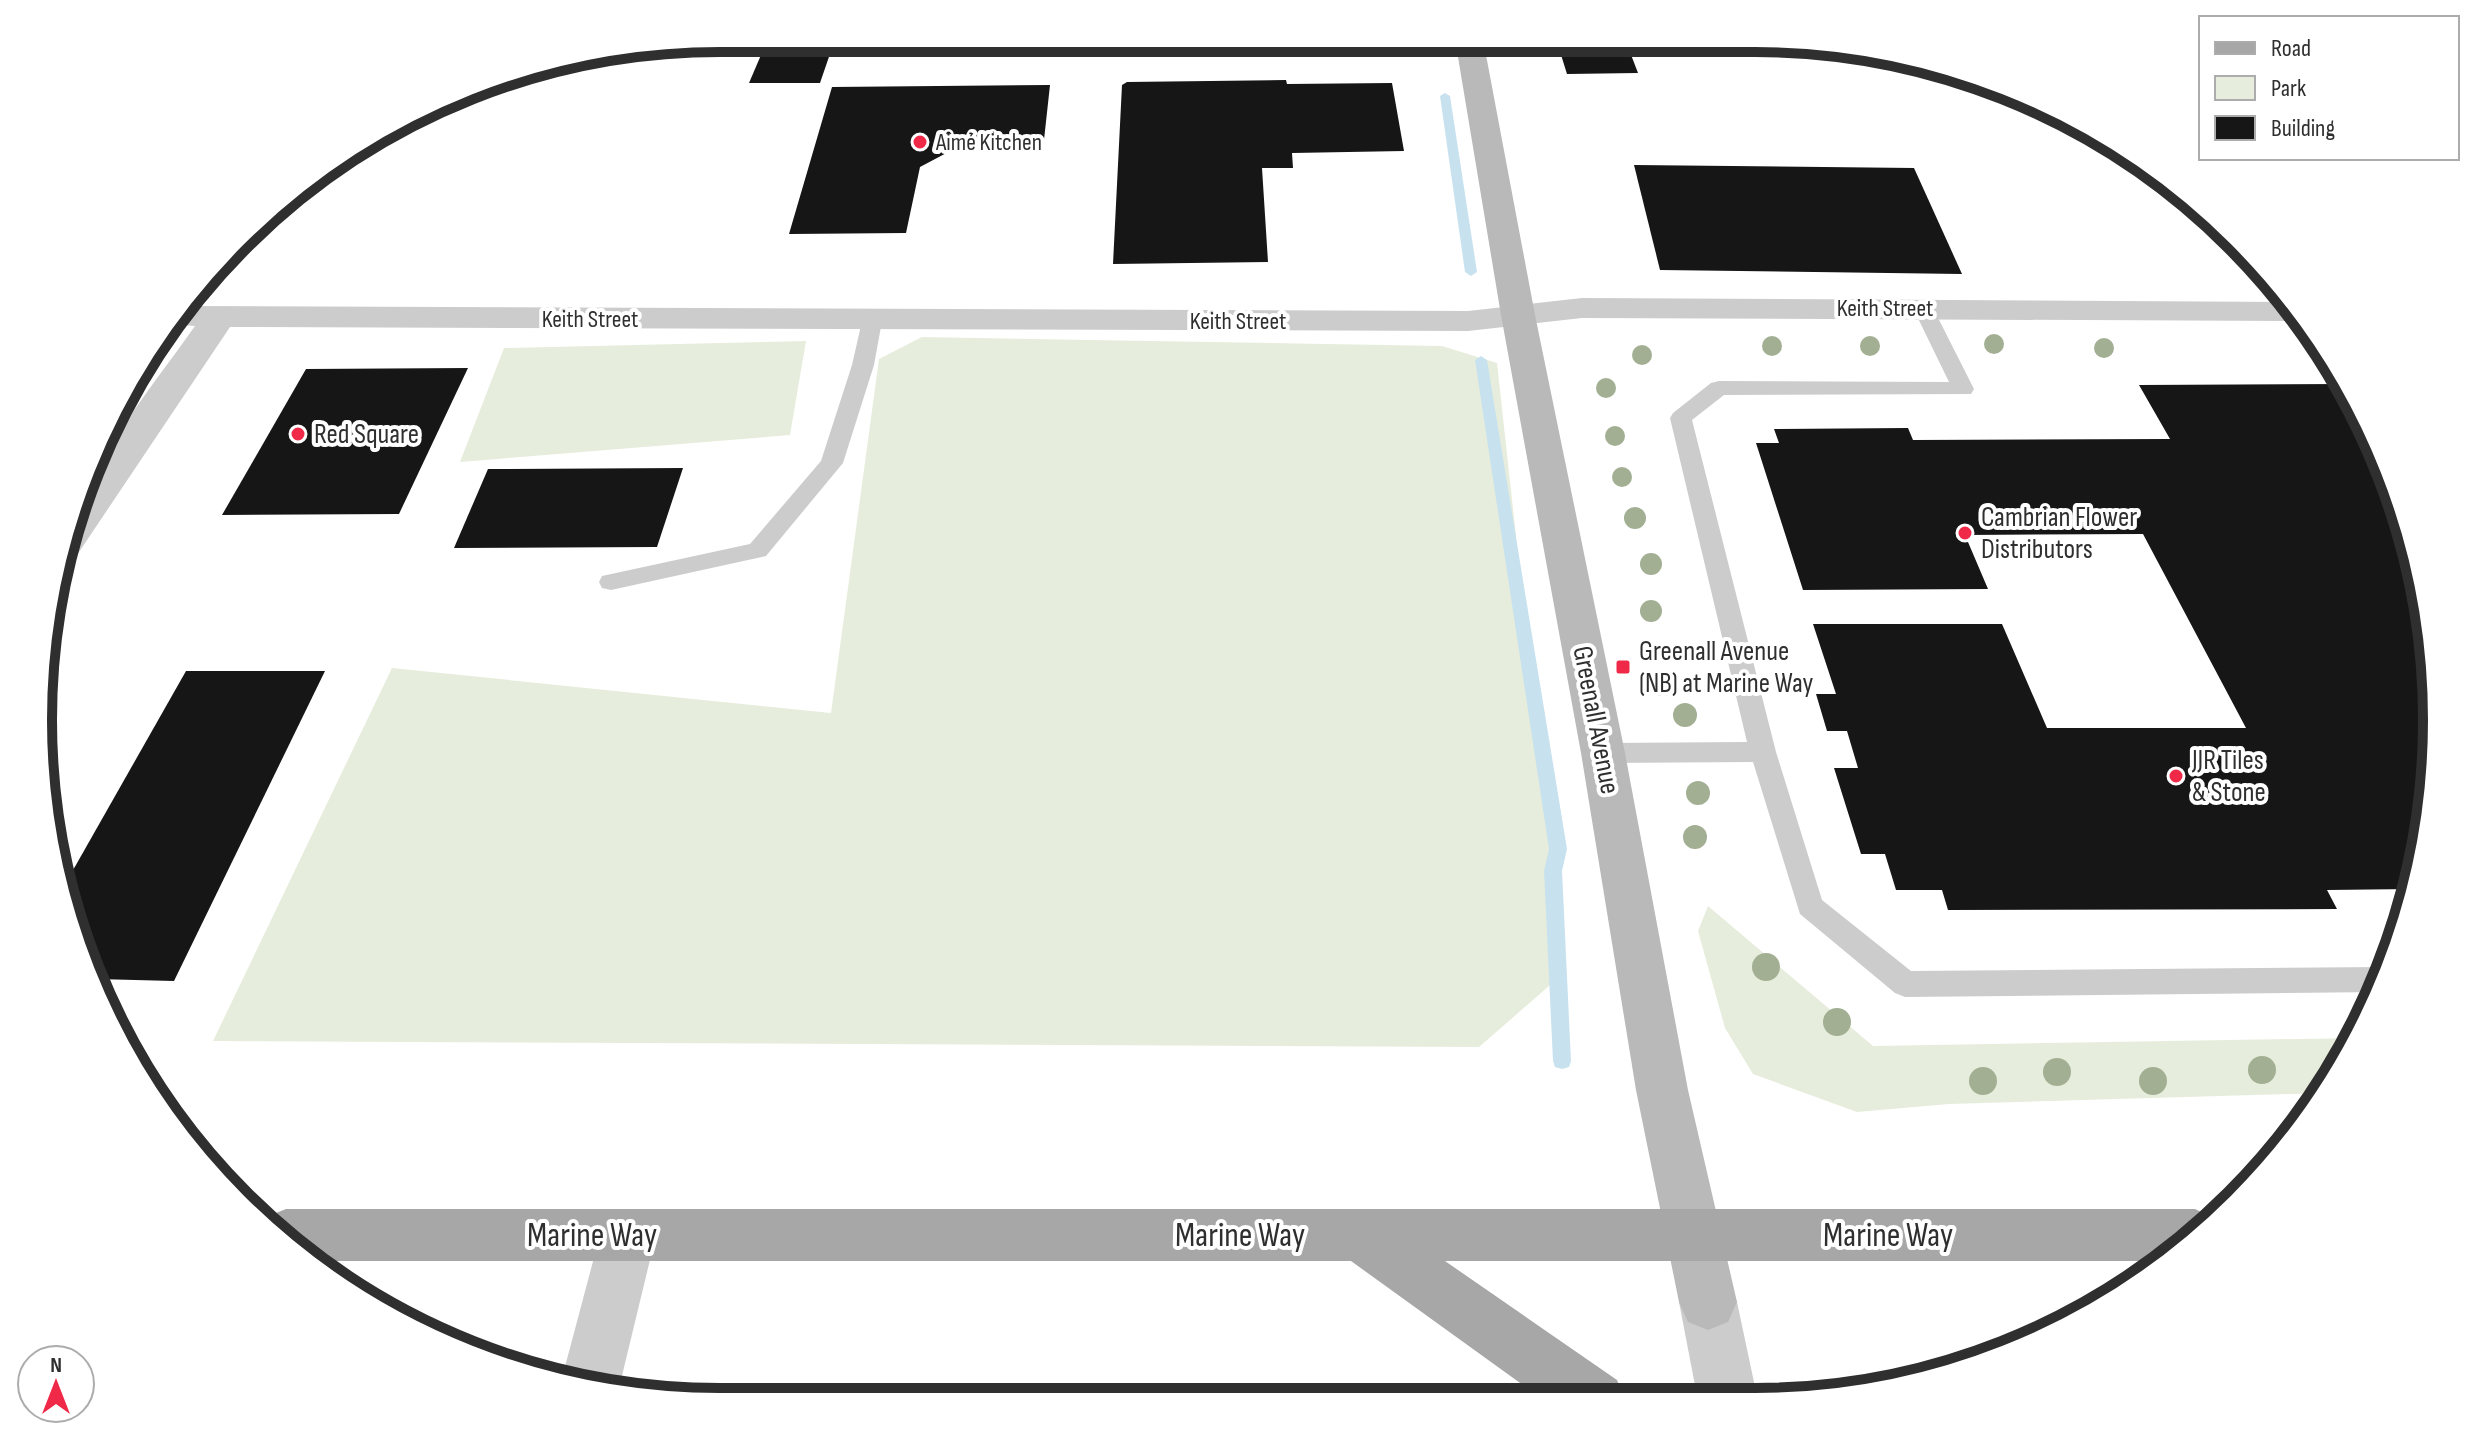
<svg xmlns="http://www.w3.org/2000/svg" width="2475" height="1440" font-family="'Sofia Sans Condensed',sans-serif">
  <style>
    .green { fill: #e7eddc }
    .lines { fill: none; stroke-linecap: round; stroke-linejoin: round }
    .stream { fill: #c7e2ee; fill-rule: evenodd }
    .building { fill: #161616 }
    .lane { fill: #ccc; fill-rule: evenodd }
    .street { fill: #ccc; fill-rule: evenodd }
    .secondary { fill: #b9b9b9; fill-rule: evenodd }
    .primary { fill: #a7a7a7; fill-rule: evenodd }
    .tree { fill: #a2af93 }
    .poi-dot { fill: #ef2947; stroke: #fff; stroke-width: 3 }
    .labels { text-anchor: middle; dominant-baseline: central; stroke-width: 8; stroke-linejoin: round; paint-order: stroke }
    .far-poi-label { font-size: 24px; fill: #2f2f2f; stroke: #fff; text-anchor: start }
    .far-street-label { font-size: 24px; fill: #2f2f2f; stroke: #fff }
    .poi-label { font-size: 28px; fill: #2f2f2f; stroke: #fff; text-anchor: start }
    .street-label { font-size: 28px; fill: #2f2f2f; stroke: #fff }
    .near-street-label { font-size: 34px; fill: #2f2f2f; stroke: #fff }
    .rim { fill: none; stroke: #2f2f2f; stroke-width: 10 }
  </style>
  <rect width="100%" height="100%" fill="#fff"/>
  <!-- green -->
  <g class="green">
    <path d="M 922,337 L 1442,346 L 1497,363 L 1564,973 L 1479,1047 L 213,1041 L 392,668 L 831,713 L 879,359 Z"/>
    <path d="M 806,341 L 790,435 L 460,462 L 504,348 Z"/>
    <path d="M 1708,906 L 1873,1046 L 2355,1038 L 2325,1093 L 1949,1104 L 1857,1112 L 1753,1074 L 1725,1028 L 1698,931 Z"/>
  </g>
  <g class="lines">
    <!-- stream -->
    <g class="stream">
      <path d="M 1445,93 L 1450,96 L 1477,272 L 1471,276 L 1465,272 L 1440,96 Z"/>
      <path d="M 1481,356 L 1487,360 L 1567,849 L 1562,871 L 1571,1061 L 1569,1067 L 1562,1069 L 1555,1067 L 1553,1061 L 1544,871 L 1549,849 L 1475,360 Z"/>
    </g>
  </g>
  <!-- building -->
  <g class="building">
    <path d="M 1004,38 L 1040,38 L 1039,42 L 1004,43 Z"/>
    <path d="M 1556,39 L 1625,39 L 1638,73 L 1567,74 Z"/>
    <path d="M 764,48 L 832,48 L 820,83 L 749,83 Z"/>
    <path d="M 1286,80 L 1287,84 L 1392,83 L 1404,151 L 1292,153 L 1293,168 L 1262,168 L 1268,262 L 1113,264 L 1122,85 L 1127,82 Z"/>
    <path d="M 1050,85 L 1043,149 L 954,149 L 920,167 L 906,233 L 789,234 L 832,87 Z"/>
    <path d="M 1634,165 L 1914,168 L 1962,274 L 1660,270 Z"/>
    <path d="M 468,368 L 399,514 L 222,515 L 306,369 Z"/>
    <path d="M 2345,384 L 2385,459 L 2424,587 L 2437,720 L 2424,853 L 2413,889 L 2327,890 L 2337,909 L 1948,910 L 1942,890 L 1896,890 L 1885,854 L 1861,854 L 1834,768 L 1858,768 L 1847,731 L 1827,731 L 1816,694 L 1836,694 L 1813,624 L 2002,624 L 2047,728 L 2246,728 L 2143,534 L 1965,535 L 1988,589 L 1803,590 L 1756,443 L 1779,443 L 1774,429 L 1908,428 L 1913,440 L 2170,439 L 2139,385 Z"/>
    <path d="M 683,468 L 657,547 L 454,548 L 488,469 Z"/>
    <path d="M 186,671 L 325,671 L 174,981 L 96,979 L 74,940 L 64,886 Z"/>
  </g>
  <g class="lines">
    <!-- lane -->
    <g class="lane">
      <path d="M 872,46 L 1471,47 L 1479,52 L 1471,57 L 866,55 L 864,51 Z"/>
      <path d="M 1923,302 L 1933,308 L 1974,389 L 1971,394 L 1724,395 L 1692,420 L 1776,752 L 1822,900 L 1911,971 L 2386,967 L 2389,968 L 2379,992 L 1905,997 L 1895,993 L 1800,914 L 1753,762 L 1603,763 L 1594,760 L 1590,753 L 1594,746 L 1603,743 L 1747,742 L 1670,418 L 1673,413 L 1711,383 L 1719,381 L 1949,382 L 1913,308 Z"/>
      <path d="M 872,315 L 882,321 L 874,365 L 843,463 L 766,556 L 611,590 L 602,588 L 599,582 L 602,576 L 750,544 L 821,461 L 852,365 L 862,321 Z"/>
    </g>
    <!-- street -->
    <g class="street">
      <path d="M 1582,298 L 2290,302 L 2305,321 L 1582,318 L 1468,331 L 230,327 L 75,558 L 60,561 C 67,490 153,386 195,326 L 169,324 L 186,306 L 1468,311 Z"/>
      <path d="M 628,1209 L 648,1216 L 656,1235 L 620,1384 L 618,1389 L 562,1378 L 600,1235 L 608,1216 Z"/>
      <path d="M 1708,1274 L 1728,1282 L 1737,1302 L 1758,1401 L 1698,1401 L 1679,1302 L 1688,1282 Z"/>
    </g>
    <!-- secondary -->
    <path class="secondary" d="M 1455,39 L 1483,39 L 1535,315 L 1625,753 L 1688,1090 L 1737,1302 L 1728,1322 L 1708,1330 L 1688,1322 L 1679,1302 L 1636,1090 L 1581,753 L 1501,315 Z"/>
    <!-- primary -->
    <path class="primary" d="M 286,1209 L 2195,1209 L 2216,1219 L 2160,1261 L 1445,1261 L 1617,1380 L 1626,1401 L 1545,1401 L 1351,1261 L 314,1261 L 266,1217 Z"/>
  </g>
  <!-- trees -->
  <g class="tree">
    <circle cx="1994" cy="344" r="10"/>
    <circle cx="1772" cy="346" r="10"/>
    <circle cx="1870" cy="346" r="10"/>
    <circle cx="2104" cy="348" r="10"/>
    <circle cx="1642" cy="355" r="10"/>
    <circle cx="1606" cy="388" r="10"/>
    <circle cx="1615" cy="436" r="10"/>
    <circle cx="1622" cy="477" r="10"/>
    <circle cx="1635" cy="518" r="11"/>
    <circle cx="1651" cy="564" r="11"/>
    <circle cx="1651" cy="611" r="11"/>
    <circle cx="1663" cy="684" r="12"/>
    <circle cx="1685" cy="715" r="12"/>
    <circle cx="1698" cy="793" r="12"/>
    <circle cx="1695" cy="837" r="12"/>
    <circle cx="1766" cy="967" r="14"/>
    <circle cx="1837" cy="1022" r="14"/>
    <circle cx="2262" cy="1070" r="14"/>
    <circle cx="2057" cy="1072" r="14"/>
    <circle cx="1983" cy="1081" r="14"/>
    <circle cx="2153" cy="1081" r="14"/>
  </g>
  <!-- markers -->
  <g class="poi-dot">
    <circle cx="920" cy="142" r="8"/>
    <circle cx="298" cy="434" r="8"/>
    <circle cx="1965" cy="533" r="8"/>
    <rect x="1615" y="659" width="16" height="16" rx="4"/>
    <circle cx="2176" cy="776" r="8"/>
  </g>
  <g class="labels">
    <!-- far-poi labels -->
    <g class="far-poi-label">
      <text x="936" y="142">Aimé Kitchen</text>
    </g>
    <!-- far-street labels -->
    <g class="far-street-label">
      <text x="1885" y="308">Keith Street</text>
      <text x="590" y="319">Keith Street</text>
      <text x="1238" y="321">Keith Street</text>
    </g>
    <!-- poi labels -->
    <g class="poi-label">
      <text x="314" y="434">Red Square</text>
      <text x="1981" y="517">Cambrian Flower<tspan x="1981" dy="32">Distributors</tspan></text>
      <text x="1639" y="651">Greenall Avenue<tspan x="1639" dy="32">(NB) at Marine Way</tspan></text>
      <text x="2192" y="760">JJR Tiles<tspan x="2192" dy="32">&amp; Stone</tspan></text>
    </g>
    <!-- street labels -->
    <g class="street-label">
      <text transform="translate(1596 720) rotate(79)">Greenall Avenue</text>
    </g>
    <!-- near-street labels -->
    <g class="near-street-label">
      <text x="592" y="1235">Marine Way</text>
      <text x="1240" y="1235">Marine Way</text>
      <text x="1888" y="1235">Marine Way</text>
    </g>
  </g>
  <!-- crop -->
  <path d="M0 0H2475V1440H0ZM720 52H1755A668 668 0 0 1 2423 720V720A668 668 0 0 1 1755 1388H720A668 668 0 0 1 52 720V720A668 668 0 0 1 720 52Z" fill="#fff" fill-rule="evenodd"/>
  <path class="rim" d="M720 52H1755A668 668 0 0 1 2423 720V720A668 668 0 0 1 1755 1388H720A668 668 0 0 1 52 720V720A668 668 0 0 1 720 52Z"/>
  <!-- legend -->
  <rect x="2199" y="16" width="260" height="144" fill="#ffffff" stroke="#acacac" stroke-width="2"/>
  <rect x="2215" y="42" width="40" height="12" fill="#a7a7a7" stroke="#acacac" stroke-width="2"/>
  <text x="2271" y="56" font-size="24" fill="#2f2f2f">Road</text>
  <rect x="2215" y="76" width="40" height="24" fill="#e7eddc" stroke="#acacac" stroke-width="2"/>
  <text x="2271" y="96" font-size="24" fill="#2f2f2f">Park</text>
  <rect x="2215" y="116" width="40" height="24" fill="#161616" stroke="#acacac" stroke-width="2"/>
  <text x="2271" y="136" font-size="24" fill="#2f2f2f">Building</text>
  <!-- north arrow -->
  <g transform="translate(56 1384)"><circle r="38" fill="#ffffff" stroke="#acacac" stroke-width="2"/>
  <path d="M0-6L14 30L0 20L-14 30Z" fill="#ef2947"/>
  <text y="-12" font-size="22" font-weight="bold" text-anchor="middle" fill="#2f2f2f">N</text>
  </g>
</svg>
